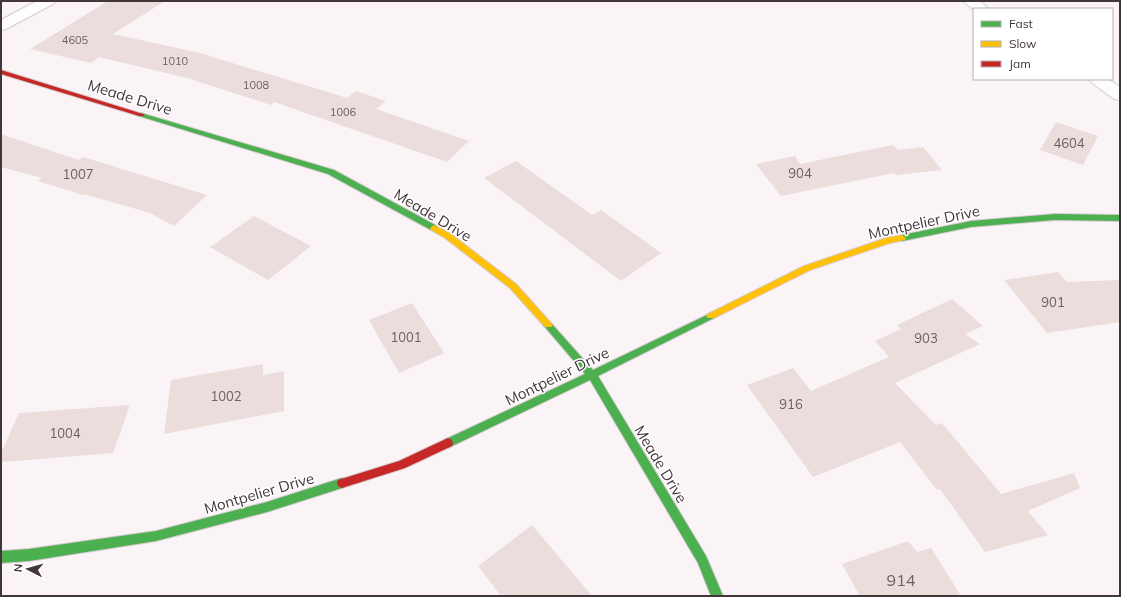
<svg xmlns="http://www.w3.org/2000/svg" width="1121" height="597" font-family="Mulish,sans-serif">
  <style>
    .building { fill: #eadddc }
    .lines { fill: none; stroke-linecap: round; stroke-linejoin: round }
    .street-casing { stroke: #d6cccf; stroke-width: 2 }
    .fast-casing { stroke: #d6cccf; stroke-width: 2 }
    .slow-casing { stroke: #d6cccf; stroke-width: 2 }
    .jam-casing { stroke: #d6cccf; stroke-width: 2 }
    .street { fill: #fefdfe; fill-rule: evenodd }
    .fast { fill: #4caf50; fill-rule: evenodd }
    .slow { fill: #ffc107; fill-rule: evenodd }
    .jam { fill: #c62828; fill-rule: evenodd }
    .labels { text-anchor: middle; dominant-baseline: central; stroke-width: 3; stroke-linejoin: round; paint-order: stroke }
    .far-number-label { font-size: 11px; fill: #6d6062 }
    .number-label { font-size: 13px; fill: #6d6062 }
    .street-label { font-size: 15px; fill: #43363a; stroke: #fff }
    .near-number-label { font-size: 16px; fill: #6d6062 }
  </style>
  <rect width="100%" height="100%" fill="#fbf4f6"/>
  <!-- building -->
  <g class="building">
    <path d="M 108,1 L 165,1 L 113,34 L 200,53 L 347,98 L 356,91 L 386,101 L 376,109 L 469,141 L 447,162 L 274,102 L 271,105 L 187,78 L 99,57 L 91,63 L 30,49 Z"/>
    <path d="M 1056,122 L 1098,136 L 1083,165 L 1040,150 Z"/>
    <path d="M 1,134 L 79,160 L 83,157 L 207,195 L 174,226 L 150,213 L 84,194 L 83,195 L 38,181 L 42,178 L 1,167 Z"/>
    <path d="M 893,145 L 898,150 L 923,147 L 942,170 L 896,175 L 894,173 L 781,196 L 756,164 L 795,156 L 800,164 Z"/>
    <path d="M 516,161 L 592,215 L 601,210 L 661,253 L 621,281 L 484,178 Z"/>
    <path d="M 254,216 L 311,246 L 268,280 L 210,247 Z"/>
    <path d="M 1058,272 L 1067,282 L 1120,280 L 1120,322 L 1047,333 L 1004,280 Z"/>
    <path d="M 952,299 L 983,326 L 965,334 L 980,344 L 895,383 L 936,425 L 942,423 L 1001,494 L 1074,473 L 1080,488 L 1028,511 L 1048,535 L 985,552 L 940,489 L 937,490 L 900,442 L 813,477 L 747,385 L 793,368 L 811,391 L 889,357 L 875,341 L 901,329 L 897,325 Z"/>
    <path d="M 412,303 L 444,353 L 399,373 L 369,320 Z"/>
    <path d="M 263,364 L 263,375 L 284,371 L 284,411 L 164,434 L 171,380 Z"/>
    <path d="M 130,405 L 113,453 L 1,462 L 1,453 L 19,413 Z"/>
    <path d="M 532,525 L 592,596 L 501,596 L 478,566 Z"/>
    <path d="M 908,541 L 917,552 L 931,548 L 961,596 L 860,596 L 842,564 Z"/>
  </g>
  <g class="lines">
    <defs>
      <g id="street">
        <path d="M 37,1 L 55,1 L 53,4 L 6,29 L 1,30 L 1,20 Z"/>
        <path d="M 963,1 L 980,1 L 989,9 L 974,10 Z"/>
        <path d="M 1089,79 L 1108,79 L 1120,87 L 1120,100 L 1114,99 L 1091,82 Z"/>
      </g>
      <g id="fast">
        <path d="M 141,113 L 334,170 L 437,226 L 438,228 L 437,230 L 431,230 L 328,174 L 139,116 L 137,115 Z"/>
        <path d="M 1055,214 L 1120,215 L 1120,221 L 1055,220 L 971,227 L 902,241 L 898,238 L 902,235 L 971,221 Z"/>
        <path d="M 711,313 L 714,314 L 716,316 L 714,318 L 598,376 L 706,556 L 723,596 L 711,596 L 698,563 L 590,380 L 452,446 L 448,448 L 444,446 L 443,443 L 444,440 L 585,374 L 545,327 L 543,325 L 545,323 L 551,323 L 593,370 Z"/>
        <path d="M 342,478 L 346,480 L 347,483 L 346,486 L 342,488 L 267,512 L 156,541 L 29,561 L 1,563 L 1,551 L 29,549 L 156,531 L 267,502 Z"/>
      </g>
      <g id="slow">
        <path d="M 434,225 L 451,234 L 516,284 L 551,323 L 553,325 L 551,327 L 545,327 L 510,288 L 445,238 L 431,230 L 430,228 Z"/>
        <path d="M 902,235 L 906,238 L 905,240 L 890,243 L 810,270 L 714,318 L 708,318 L 706,316 L 708,314 L 804,266 L 886,238 Z"/>
      </g>
      <g id="jam">
        <path d="M 1,70 L 143,114 L 145,115 L 143,116 L 139,116 L 1,74 Z"/>
        <path d="M 448,438 L 452,440 L 453,443 L 452,446 L 405,468 L 342,488 L 338,486 L 337,483 L 338,480 L 399,461 Z"/>
      </g>
    </defs>
    <!-- street casing -->
    <use href="#street" class="street-casing"/>
    <!-- fast casing -->
    <use href="#fast" class="fast-casing"/>
    <!-- slow casing -->
    <use href="#slow" class="slow-casing"/>
    <!-- jam casing -->
    <use href="#jam" class="jam-casing"/>
    <!-- street -->
    <use href="#street" class="street"/>
    <!-- fast -->
    <use href="#fast" class="fast"/>
    <!-- slow -->
    <use href="#slow" class="slow"/>
    <!-- jam -->
    <use href="#jam" class="jam"/>
  </g>
  <g class="labels">
    <!-- far-number labels -->
    <g class="far-number-label">
      <text x="75" y="40">4605</text>
      <text x="175" y="61">1010</text>
      <text x="256" y="85">1008</text>
      <text x="343" y="112">1006</text>
    </g>
    <!-- number labels -->
    <g class="number-label">
      <text x="1069" y="143">4604</text>
      <text x="800" y="173">904</text>
      <text x="78" y="174">1007</text>
      <text x="1053" y="302">901</text>
      <text x="406" y="337">1001</text>
      <text x="926" y="338">903</text>
      <text x="226" y="396">1002</text>
      <text x="791" y="404">916</text>
      <text x="65" y="433">1004</text>
    </g>
    <!-- street labels -->
    <g class="street-label">
      <text transform="translate(130 97) rotate(17)">Meade Drive</text>
      <text transform="translate(433 215) rotate(31)">Meade Drive</text>
      <text transform="translate(924 222) rotate(-12)">Montpelier Drive</text>
      <text transform="translate(557 376) rotate(-26)">Montpelier Drive</text>
      <text transform="translate(661 464) rotate(59)">Meade Drive</text>
      <text transform="translate(259 493) rotate(-16)">Montpelier Drive</text>
    </g>
    <!-- near-number labels -->
    <g class="near-number-label">
      <text x="901" y="580">914</text>
    </g>
  </g>
  <!-- border -->
  <rect width="1121" height="597" fill="none" stroke="#43363a" stroke-width="4"/>
  <!-- legend -->
  <rect x="973" y="8" width="140" height="72" fill="#ffffff" stroke="#b4afb0"/>
  <rect x="981" y="21" width="20" height="6" fill="#4caf50" stroke="#b4afb0"/>
  <text x="1009" y="28" font-size="12" fill="#43363a">Fast</text>
  <rect x="981" y="41" width="20" height="6" fill="#ffc107" stroke="#b4afb0"/>
  <text x="1009" y="48" font-size="12" fill="#43363a">Slow</text>
  <rect x="981" y="61" width="20" height="6" fill="#c62828" stroke="#b4afb0"/>
  <text x="1009" y="68" font-size="12" fill="#43363a">Jam</text>
  <!-- north arrow -->
  <g transform="translate(28 569) rotate(276)" stroke="#ffffff" stroke-width="3" paint-order="stroke">
  <path d="M0-3L7 15L0 10L-7 15Z" fill="#43363a"/>
  <text y="-6" font-size="11" font-weight="bold" text-anchor="middle" fill="#43363a">N</text>
  </g>
</svg>
